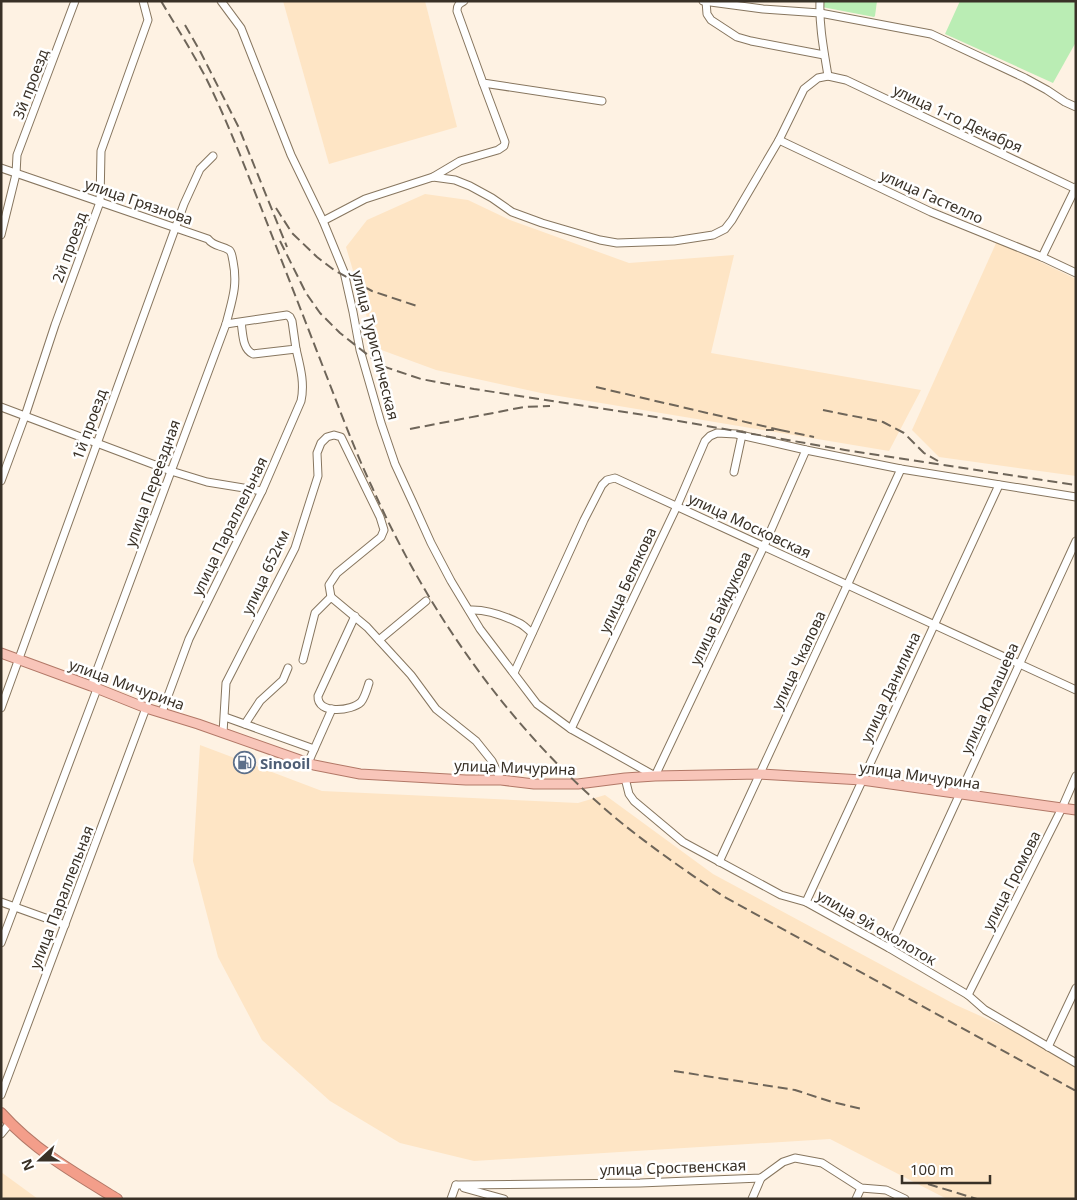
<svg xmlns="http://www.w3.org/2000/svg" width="1077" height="1200" font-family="'Noto Sans',sans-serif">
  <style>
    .built { fill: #fee5c5 }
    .green { fill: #baedb4 }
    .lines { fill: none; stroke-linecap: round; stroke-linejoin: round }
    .minor-casing { stroke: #87765f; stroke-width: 9 }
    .major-casing { stroke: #b27867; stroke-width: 11 }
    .highway-casing { stroke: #b27867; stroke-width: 12 }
    .minor { stroke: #fff; stroke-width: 7 }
    .major { stroke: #f8c5b9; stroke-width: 9 }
    .highway { stroke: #f39e8a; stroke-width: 10 }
    .rail { stroke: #6e6559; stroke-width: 2; stroke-dasharray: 10 5; stroke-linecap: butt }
    .labels { text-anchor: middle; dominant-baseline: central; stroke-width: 5; stroke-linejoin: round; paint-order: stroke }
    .street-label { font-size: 15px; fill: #393127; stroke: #fff }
    .service-label { font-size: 15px; font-weight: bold; fill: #4e5e75; stroke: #fff; text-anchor: start }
  </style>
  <rect width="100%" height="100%" fill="#fef2e3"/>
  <!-- built -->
  <g class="built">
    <path d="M 283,1 L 425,1 L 457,127 L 329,164 Z"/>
    <path d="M 425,194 L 468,200 L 510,220 L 629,263 L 734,255 L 711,353 L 921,390 L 889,451 L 541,393 L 436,370 L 376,348 L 346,247 L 367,220 Z"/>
    <path d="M 997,241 L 1076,279 L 1076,476 L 939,457 L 912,430 Z"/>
    <path d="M 200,745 L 322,791 L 578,803 L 605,795 L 713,874 L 956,1005 L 1076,1059 L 1076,1199 L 947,1199 L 830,1139 L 474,1161 L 400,1143 L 330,1101 L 262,1040 L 218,957 L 193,861 Z"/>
    <path d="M 1,1172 L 38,1199 L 1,1199 Z"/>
  </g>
  <!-- green -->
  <g class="green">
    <path d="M 823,1 L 877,1 L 875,16 L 874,17 L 822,7 Z"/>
    <path d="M 960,1 L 1076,1 L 1076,42 L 1053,83 L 945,34 Z"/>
  </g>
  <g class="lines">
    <defs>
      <g id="minor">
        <path d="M 221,1 L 241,28 L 291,155 L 323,221 L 344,272 L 353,312 L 360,350 L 381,423 L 395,464 L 413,503 L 431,543 L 451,581 L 480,629 L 537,704 L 571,729 L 655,776 L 764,546 L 806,450"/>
        <path d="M 464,1 C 459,4 457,5 457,11 L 483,83 L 602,101"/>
        <path d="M 703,1 L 763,9 L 820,13 L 931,34 L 1025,78 L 1047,90 L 1065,102 L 1076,107"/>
        <path d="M 706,1 L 707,14 L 711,20 L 737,37 L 751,41 L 824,55"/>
        <path d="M 820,1 C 819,26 824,51 828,76"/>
        <path d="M 779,140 L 931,212 L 1042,257 L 1076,273"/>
        <path d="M 1,168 L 208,239 C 214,247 221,245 229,250 C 232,252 232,257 233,261 C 238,286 232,300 226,324 L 91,686"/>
        <path d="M 433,177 L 460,161 L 498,150 L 504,146 L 505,142 L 483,83"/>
        <path d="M 323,221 L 365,199 L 433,177 L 455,180 L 470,186 L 492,198 L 512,212 L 542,223 L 600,240 L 617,243 L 674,241 L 713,235 L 725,229 L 732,220 L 779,140 L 804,89 L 818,78 L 828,76 L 846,80 L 1076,189"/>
        <path d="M 1,235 L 16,174 L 17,155 L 75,1"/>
        <path d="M 1042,257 L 1076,187"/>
        <path d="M 226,324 L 287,315 L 290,317 L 292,321 L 296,349 L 253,354 C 242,349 243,333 241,322"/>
        <path d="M 1,407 L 171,471 L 207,482 L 262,491"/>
        <path d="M 734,472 L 742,435"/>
        <path d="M 1,481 L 25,416 L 55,325 L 100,202 L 101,151 L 148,20 L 143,1"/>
        <path d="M 469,610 C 485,609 505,616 519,623 C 524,625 528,630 532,633"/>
        <path d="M 355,616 L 318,696 C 317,715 352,711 361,702 C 365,697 367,689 369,683"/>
        <path d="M 379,640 L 426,601"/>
        <path d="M 303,660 L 315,613 L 331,597 L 367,627 L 411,675 L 436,709 L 476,741 L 492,761 L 501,780"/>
        <path d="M 514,673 L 584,520 L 602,485 L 607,480 L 615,478 L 1076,690"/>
        <path d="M 1,708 L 184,204 L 200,169 L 213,156"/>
        <path d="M 162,712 L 189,639 L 262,491 L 301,401 C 305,383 300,366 296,349"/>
        <path d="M 225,717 L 314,749"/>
        <path d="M 245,724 L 260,701 L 283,680 L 288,668"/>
        <path d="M 571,729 L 677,506 L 705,441 L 710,436 L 717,433 L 736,434 L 806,450 L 901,469 L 1076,497"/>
        <path d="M 223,733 L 226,683 L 295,548 L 318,476 L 317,453 L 321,443 L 327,437 L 334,435 L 341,437 L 380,517 L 384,530 L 381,537 L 337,573 L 329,585 L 331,597"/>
        <path d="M 308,763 L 332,709"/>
        <path d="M 625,778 L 629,794 L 634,801 L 683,842 L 781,895 L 806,902 L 889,948 L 968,995 L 985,1010 L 1076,1063"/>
        <path d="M 719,862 L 901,469"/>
        <path d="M 1,902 L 65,925"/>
        <path d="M 806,902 L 999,485"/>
        <path d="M 1,943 L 97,689"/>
        <path d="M 889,948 L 1076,541"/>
        <path d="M 968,995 L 1062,808 L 1076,776"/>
        <path d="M 1048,1047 L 1076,988"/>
        <path d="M 1,1095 L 146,708"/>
        <path d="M 1,1134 L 10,1123"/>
        <path d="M 456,1185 L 640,1183 L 761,1178 L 783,1162 L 795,1158 L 822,1163 L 861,1188 L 886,1190 L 905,1199"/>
        <path d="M 464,1188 L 504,1199"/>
        <path d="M 451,1199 L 456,1185"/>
        <path d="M 752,1199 L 761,1178"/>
        <path d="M 856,1199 L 861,1188"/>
      </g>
      <path id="major" d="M 1,653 L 91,686 L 146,708 L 198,724 L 314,765 L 360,774 L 466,780 L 501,780 L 534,784 L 578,784 L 625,778 L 655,776 L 760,774 L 862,780 L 1076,810"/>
      <path id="highway" d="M 1,1113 C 34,1150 76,1174 117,1199"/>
    </defs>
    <!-- minor casing -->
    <use href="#minor" class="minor-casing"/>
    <!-- major casing -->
    <use href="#major" class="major-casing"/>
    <!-- highway casing -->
    <use href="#highway" class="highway-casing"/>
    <!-- minor -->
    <use href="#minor" class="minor"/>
    <!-- major -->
    <use href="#major" class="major"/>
    <!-- highway -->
    <use href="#highway" class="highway"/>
    <!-- rail -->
    <g class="rail">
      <path d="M 161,1 C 176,26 191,50 205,76 C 227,120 244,165 262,210 C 283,264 304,318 325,372 C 340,410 354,449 372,487 C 428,613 511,731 618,820 C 651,847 687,872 723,896 L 1076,1091"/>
      <path d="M 185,25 L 200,51 L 239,128 L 287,247"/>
      <path d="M 276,208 L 292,233 L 317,257 L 334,270 L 372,291 L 420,307"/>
      <path d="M 280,241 L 306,293 L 320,313 L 340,333 L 382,366 L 421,379 L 474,389 L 644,415 L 845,450 L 1076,485"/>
      <path d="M 596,387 L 780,430 L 766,430"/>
      <path d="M 823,410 L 883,422 L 904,433 L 924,453 L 938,461"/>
      <path d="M 410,429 L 524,407 L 550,406"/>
      <path d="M 780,430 L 814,437"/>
      <path d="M 674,1071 L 795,1090 L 832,1102 L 862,1109"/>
      <path d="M 928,1184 L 977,1199"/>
    </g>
  </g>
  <!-- icons -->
  <defs>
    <symbol id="fuel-ring" viewBox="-11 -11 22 22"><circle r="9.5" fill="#fff" stroke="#5c6f8a" stroke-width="1.5"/><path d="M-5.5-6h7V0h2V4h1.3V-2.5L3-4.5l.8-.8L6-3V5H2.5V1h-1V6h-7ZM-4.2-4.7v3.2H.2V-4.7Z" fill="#5c6f8a"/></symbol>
  </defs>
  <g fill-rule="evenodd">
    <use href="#fuel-ring" x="232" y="750" width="25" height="25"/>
  </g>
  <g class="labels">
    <!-- street labels -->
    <g class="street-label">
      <text transform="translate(30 84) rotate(-69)">3й проезд</text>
      <text transform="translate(958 118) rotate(25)">улица 1-го Декабря</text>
      <text transform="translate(932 196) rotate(24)">улица Гастелло</text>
      <text transform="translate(139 201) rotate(19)">улица Грязнова</text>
      <text transform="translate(69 247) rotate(-70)">2й проезд</text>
      <text transform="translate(376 345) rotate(76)">улица Туристическая</text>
      <text transform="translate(89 424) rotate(-70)">1й проезд</text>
      <text transform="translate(152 483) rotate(-70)">улица Переездная</text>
      <text transform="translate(750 525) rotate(25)">улица Московская</text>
      <text transform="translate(229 526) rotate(-64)">улица Параллельная</text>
      <text transform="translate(265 572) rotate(-65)">улица 652км</text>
      <text transform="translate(627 580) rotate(-65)">улица Белякова</text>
      <text transform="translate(720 608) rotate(-65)">улица Байдукова</text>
      <text transform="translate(798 660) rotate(-65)">улица Чкалова</text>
      <text transform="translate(127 684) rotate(20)">улица Мичурина</text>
      <text transform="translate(890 687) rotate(-65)">улица Данилина</text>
      <text transform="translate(989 698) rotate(-66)">улица Юмашева</text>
      <text transform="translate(515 767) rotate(2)">улица Мичурина</text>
      <text transform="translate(920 775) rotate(8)">улица Мичурина</text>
      <text transform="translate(1011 880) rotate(-63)">улица Громова</text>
      <text transform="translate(61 897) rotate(-69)">улица Параллельная</text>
      <text transform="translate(877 927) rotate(30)">улица 9й околоток</text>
      <text transform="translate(673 1167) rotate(-2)">улица Сроственская</text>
    </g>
    <!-- service labels -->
    <g class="service-label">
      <text x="260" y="763">Sinooil</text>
    </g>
  </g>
  <!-- border -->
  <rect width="1077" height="1200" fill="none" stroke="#393127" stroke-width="5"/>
  <!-- north arrow -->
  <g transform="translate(40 1160) rotate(249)" stroke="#ffffff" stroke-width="4" paint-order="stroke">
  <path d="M0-4L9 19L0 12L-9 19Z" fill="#393127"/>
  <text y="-8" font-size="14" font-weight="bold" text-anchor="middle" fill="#393127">N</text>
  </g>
  <!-- scale -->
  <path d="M902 1175v8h88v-8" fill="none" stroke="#393127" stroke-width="2.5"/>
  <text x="910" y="1175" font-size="15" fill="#393127" stroke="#ffffff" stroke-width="4" paint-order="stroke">100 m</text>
</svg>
